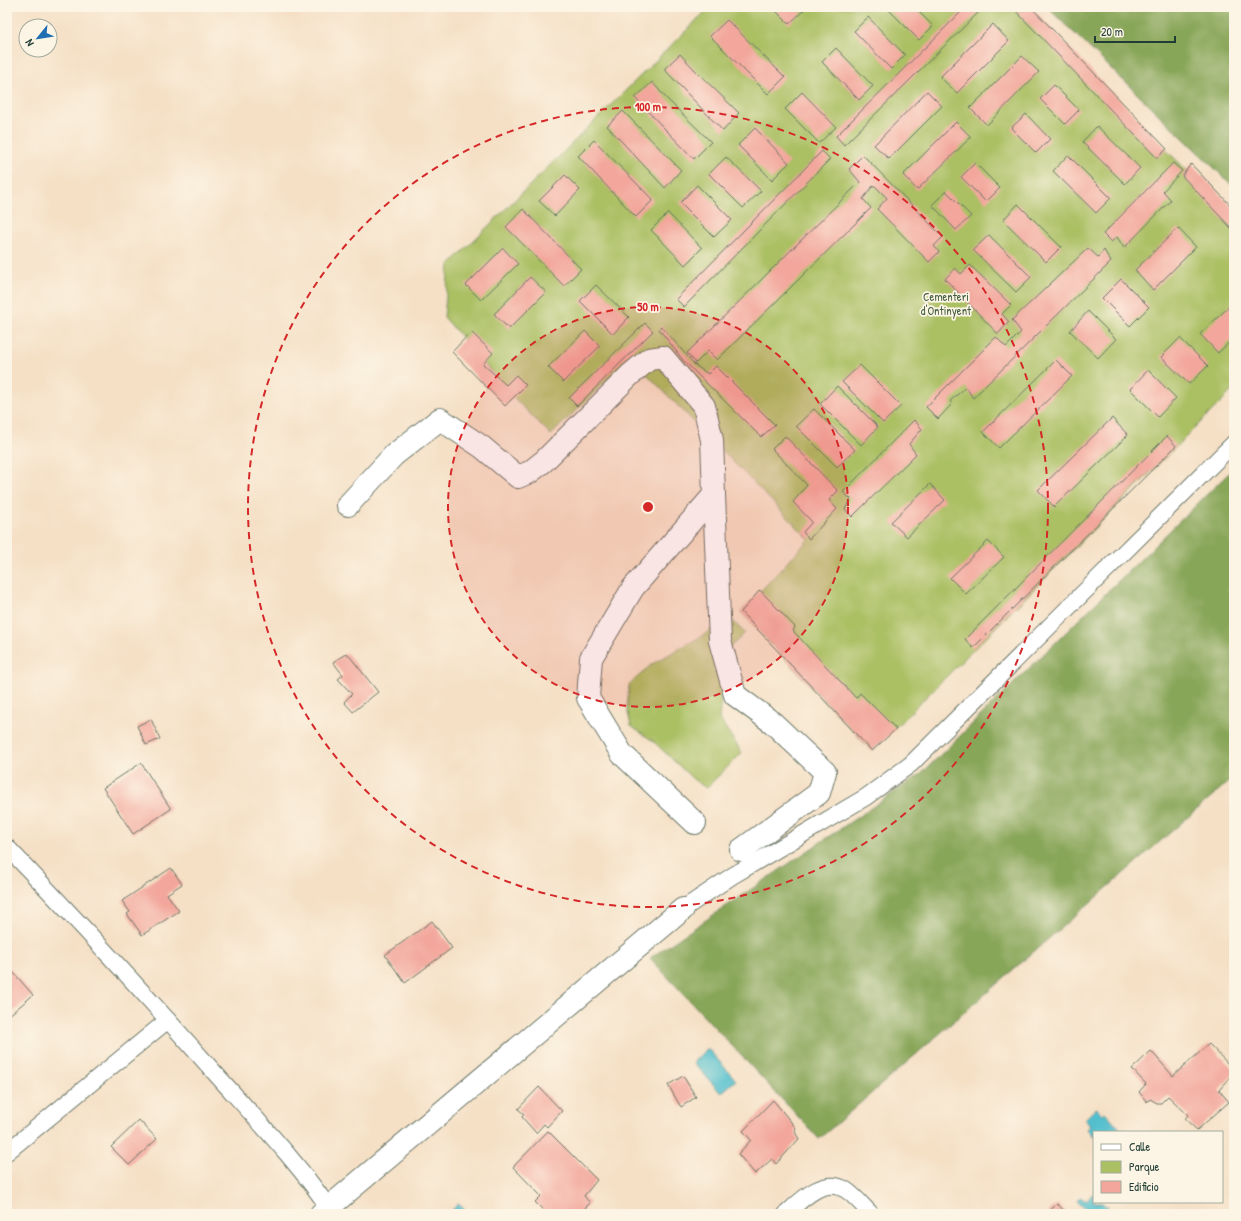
<svg xmlns="http://www.w3.org/2000/svg" width="1241" height="1221" font-family="'Patrick Hand',sans-serif">
  <style>
    .green { fill: #abbf63; stroke: #657e4c }
    .forest { fill: #88a659; stroke: #547246 }
    .water { fill: #53bfcd; stroke: #397e80 }
    .building { fill: #f3a79c }
    .lines { fill: none; stroke-linecap: round; stroke-linejoin: round }
    .lane-casing { stroke: #6a7667; stroke-width: 18 }
    .street-casing { stroke: #6a7667; stroke-width: 24 }
    .lane { stroke: #fff; stroke-width: 16 }
    .street { stroke: #fff; stroke-width: 22 }
    .ring { fill: none; stroke: #d62828; stroke-width: 2; stroke-dasharray: 7 5 }
    .labels { text-anchor: middle; dominant-baseline: central; stroke-width: 3.5; stroke-linejoin: round; paint-order: stroke }
    .park-label { font-size: 12px; fill: #425e40; stroke: #fcf5e5 }
    .centre { fill: #d62828; stroke: #fcf5e5; stroke-width: 2 }
    .ring-label { font-size: 12px; text-anchor: middle; font-weight: bold; fill: #d62828; stroke: #fcf5e5; stroke-width: 3.5; stroke-linejoin: round; paint-order: stroke }
  </style>
  <rect width="100%" height="100%" fill="#fcf5e5"/>
  <filter id="ink" filterUnits="userSpaceOnUse"><feTurbulence type="fractalNoise" baseFrequency=".025" numOctaves="2"/><feDisplacementMap in="SourceGraphic" scale="8" xChannelSelector="R" yChannelSelector="G"/><feConvolveMatrix kernelMatrix="1 2 1 2 8 2 1 2 1" color-interpolation-filters="sRGB"/></filter>
  <filter id="wash" filterUnits="userSpaceOnUse"><feTurbulence type="fractalNoise" baseFrequency=".012" numOctaves="4" result="noise"/><feDisplacementMap in="SourceGraphic" scale="16" xChannelSelector="R" yChannelSelector="G"/><feGaussianBlur stdDeviation="0.9" result="paint"/><feColorMatrix in="noise" values="0 0 0 0 0 0 0 0 0 0 0 0 0 0 0 0 0 1.4 0 .05"/><feComposite in="paint" operator="in"/></filter>
  <g filter="url(#wash)">
    <rect width="100%" height="100%" fill="#f5e0c6"/>
    <!-- green -->
    <g class="green">
      <path d="M 710,7 L 1019,7 L 1234,216 L 1234,389 L 872,751 L 741,612 L 809,539 L 630,357 L 551,435 L 517,401 L 444,317 L 449,265 Z"/>
      <path d="M 727,616 L 745,633 L 726,651 L 719,718 L 742,753 L 706,788 L 693,779 L 653,741 L 631,726 L 627,708 L 629,685 L 652,664 L 707,633 Z"/>
    </g>
    <!-- forest -->
    <g class="forest">
      <path d="M 1047,7 L 1234,7 L 1234,187 Z"/>
      <path d="M 1234,468 L 1234,777 L 819,1139 L 650,958 L 921,774 Z"/>
    </g>
    <!-- water -->
    <g class="water">
      <path d="M 708,1049 L 736,1080 L 721,1093 L 693,1062 Z"/>
      <path d="M 1096,1108 L 1102,1114 L 1105,1112 L 1123,1132 L 1094,1132 L 1094,1137 L 1087,1129 L 1090,1126 L 1085,1119 Z"/>
      <path d="M 1092,1194 L 1094,1195 L 1094,1202 L 1101,1202 L 1114,1214 L 1091,1214 L 1077,1201 L 1080,1197 L 1086,1201 Z"/>
      <path d="M 458,1204 L 470,1214 L 449,1214 Z"/>
    </g>
    <g id="blocks">
      <!-- building -->
      <g class="building">
        <path d="M 772,7 L 801,7 L 804,10 L 789,24 Z"/>
        <path d="M 886,7 L 914,7 L 933,26 L 919,40 Z"/>
        <path d="M 966,7 L 984,7 L 844,145 L 836,136 Z"/>
        <path d="M 1012,7 L 1031,7 L 1167,149 L 1157,158 Z"/>
        <path d="M 868,17 L 905,55 L 891,69 L 854,31 Z"/>
        <path d="M 727,20 L 785,77 L 768,94 L 710,36 Z"/>
        <path d="M 993,24 L 1009,41 L 957,93 L 940,77 Z"/>
        <path d="M 836,48 L 873,86 L 859,100 L 822,62 Z"/>
        <path d="M 680,54 L 696,71 L 739,113 L 723,131 L 664,69 Z"/>
        <path d="M 1022,56 L 1039,72 L 987,125 L 970,108 Z"/>
        <path d="M 652,82 L 667,99 L 711,142 L 694,159 L 635,98 Z"/>
        <path d="M 1054,85 L 1079,110 L 1065,124 L 1040,99 Z"/>
        <path d="M 927,91 L 942,106 L 889,159 L 874,145 Z"/>
        <path d="M 802,92 L 836,127 L 819,143 L 785,109 Z"/>
        <path d="M 623,111 L 681,170 L 665,188 L 607,126 Z"/>
        <path d="M 1026,114 L 1050,139 L 1036,153 L 1011,128 Z"/>
        <path d="M 956,122 L 971,137 L 917,190 L 903,175 Z"/>
        <path d="M 1097,126 L 1140,168 L 1125,184 L 1082,142 Z"/>
        <path d="M 755,128 L 789,163 L 772,180 L 738,145 Z"/>
        <path d="M 594,140 L 653,200 L 636,217 L 578,156 Z"/>
        <path d="M 822,151 L 830,159 L 684,307 L 676,299 Z"/>
        <path d="M 863,155 L 943,237 L 934,246 L 939,252 L 929,262 L 877,209 L 887,198 L 875,186 L 872,187 L 863,199 L 871,208 L 717,360 L 708,351 L 696,363 L 687,353 L 860,182 L 849,169 Z"/>
        <path d="M 1068,155 L 1111,198 L 1096,213 L 1053,171 Z"/>
        <path d="M 726,157 L 761,191 L 743,208 L 709,174 Z"/>
        <path d="M 975,163 L 1000,188 L 986,202 L 961,177 Z"/>
        <path d="M 1173,163 L 1182,171 L 1163,191 L 1171,200 L 1124,248 L 1117,237 L 1111,242 L 1103,234 Z"/>
        <path d="M 1191,164 L 1234,209 L 1234,231 L 1182,176 Z"/>
        <path d="M 565,175 L 580,190 L 555,216 L 539,201 Z"/>
        <path d="M 697,185 L 732,220 L 714,237 L 680,203 Z"/>
        <path d="M 946,191 L 971,216 L 956,230 L 932,205 Z"/>
        <path d="M 1018,204 L 1061,247 L 1046,262 L 1003,220 Z"/>
        <path d="M 523,209 L 581,269 L 564,286 L 506,227 Z"/>
        <path d="M 668,213 L 702,248 L 685,265 L 651,230 Z"/>
        <path d="M 1178,228 L 1196,247 L 1153,290 L 1135,270 Z"/>
        <path d="M 989,235 L 1031,277 L 1016,292 L 973,250 Z"/>
        <path d="M 503,248 L 518,264 L 481,300 L 466,285 Z"/>
        <path d="M 1088,248 L 1098,257 L 1104,250 L 1111,262 L 973,398 L 966,387 L 950,401 L 952,404 L 938,419 L 926,407 L 996,337 L 1006,347 L 1021,332 L 1012,320 Z"/>
        <path d="M 970,265 L 1011,305 L 1002,314 L 1009,322 L 998,334 L 945,279 L 955,268 L 961,274 Z"/>
        <path d="M 530,277 L 546,292 L 509,329 L 494,314 Z"/>
        <path d="M 1121,279 L 1149,307 L 1130,326 L 1102,298 Z"/>
        <path d="M 596,285 L 629,317 L 613,334 L 580,301 Z"/>
        <path d="M 1234,302 L 1234,338 L 1218,353 L 1200,334 Z"/>
        <path d="M 1088,311 L 1116,339 L 1098,358 L 1070,331 Z"/>
        <path d="M 645,323 L 653,331 L 577,406 L 569,398 Z"/>
        <path d="M 661,326 L 695,365 L 708,374 L 716,366 L 775,425 L 761,437 L 683,360 L 659,329 Z"/>
        <path d="M 585,331 L 600,346 L 563,382 L 548,367 Z"/>
        <path d="M 471,332 L 493,353 L 483,364 L 506,385 L 516,375 L 526,385 L 505,406 L 452,352 Z"/>
        <path d="M 1180,338 L 1208,366 L 1189,384 L 1161,357 Z"/>
        <path d="M 1056,360 L 1072,376 L 999,448 L 983,432 Z"/>
        <path d="M 860,365 L 901,406 L 883,423 L 842,382 Z"/>
        <path d="M 1148,370 L 1176,398 L 1158,417 L 1130,389 Z"/>
        <path d="M 837,386 L 878,427 L 861,445 L 820,404 Z"/>
        <path d="M 814,409 L 855,450 L 837,467 L 796,426 Z"/>
        <path d="M 1112,418 L 1128,435 L 1054,507 L 1038,490 Z"/>
        <path d="M 914,420 L 922,429 L 909,444 L 916,454 L 852,517 L 845,509 L 851,499 L 843,492 Z"/>
        <path d="M 785,436 L 838,491 L 829,500 L 837,509 L 809,539 L 803,532 L 812,522 L 793,502 L 807,485 L 772,449 Z"/>
        <path d="M 1167,436 L 1176,446 L 973,648 L 965,639 Z"/>
        <path d="M 930,484 L 945,500 L 907,537 L 891,522 Z"/>
        <path d="M 988,541 L 1004,557 L 966,594 L 950,578 Z"/>
        <path d="M 760,590 L 795,627 L 793,631 L 856,698 L 860,693 L 896,729 L 872,751 L 741,612 Z"/>
        <path d="M 347,653 L 378,692 L 353,712 L 344,702 L 352,694 L 338,679 L 343,675 L 333,662 Z"/>
        <path d="M 151,719 L 160,739 L 146,745 L 137,726 Z"/>
        <path d="M 141,763 L 171,809 L 133,834 L 103,788 Z"/>
        <path d="M 171,868 L 182,884 L 167,894 L 179,911 L 142,935 L 127,914 L 130,912 L 122,901 Z"/>
        <path d="M 432,921 L 452,948 L 405,983 L 385,955 Z"/>
        <path d="M 7,965 L 33,995 L 7,1017 Z"/>
        <path d="M 1209,1044 L 1234,1070 L 1234,1074 L 1219,1090 L 1229,1102 L 1197,1130 L 1185,1119 L 1188,1115 L 1168,1096 L 1161,1103 L 1157,1103 L 1150,1099 L 1147,1102 L 1139,1092 L 1146,1084 L 1132,1069 L 1151,1051 L 1173,1076 Z"/>
        <path d="M 683,1076 L 696,1097 L 681,1107 L 668,1085 Z"/>
        <path d="M 539,1087 L 562,1111 L 547,1127 L 544,1124 L 536,1133 L 522,1117 L 524,1114 L 518,1109 Z"/>
        <path d="M 773,1100 L 796,1128 L 795,1132 L 799,1139 L 776,1164 L 772,1159 L 755,1174 L 738,1154 L 751,1140 L 743,1131 Z"/>
        <path d="M 139,1120 L 157,1139 L 129,1165 L 111,1147 Z"/>
        <path d="M 548,1131 L 597,1180 L 584,1196 L 590,1203 L 579,1214 L 547,1214 L 535,1202 L 541,1196 L 513,1167 Z"/>
        <path d="M 1057,1204 L 1068,1214 L 1046,1214 Z"/>
      </g>
    </g>
  </g>
  <g filter="url(#ink)">
    <use href="#blocks" fill-opacity="0" stroke="#6a7667" stroke-width="1"/>
    <g class="lines">
      <defs>
        <g id="lane">
          <path d="M 7,847 C 78,921 147,996 214,1072 C 255,1118 299,1163 333,1214"/>
          <path d="M 683,909 L 732,876 L 866,797 L 911,764 L 1234,443"/>
          <path d="M 7,1152 L 168,1020"/>
          <path d="M 786,1214 C 801,1200 824,1176 846,1190 C 855,1196 863,1206 871,1214"/>
        </g>
        <g id="street">
          <path d="M 714,495 L 720,641 L 735,695 L 773,723 L 825,772 L 819,793 L 741,850"/>
          <path d="M 348,505 L 394,455 L 440,419 L 482,447 L 518,477 L 530,472 L 544,461 L 630,375 L 649,359 L 663,357 L 704,406 L 712,440 L 714,495 L 633,588 L 591,658 L 588,698 L 622,754 L 695,823"/>
          <path d="M 321,1214 L 683,909"/>
        </g>
      </defs>
      <!-- lane casing -->
      <use href="#lane" class="lane-casing"/>
      <!-- street casing -->
      <use href="#street" class="street-casing"/>
      <!-- lane -->
      <use href="#lane" class="lane"/>
      <!-- street -->
      <use href="#street" class="street"/>
    </g>
  </g>
  <!-- distance rings -->
  <circle cx="648" cy="507" r="200" fill="#d62828" fill-opacity=".12"/>
  <g class="ring">
    <circle cx="648" cy="507" r="200"/>
    <circle cx="648" cy="507" r="400"/>
  </g>
  <g class="labels">
    <!-- park labels -->
    <g class="park-label">
      <text x="946" y="296">Cementeri<tspan x="946" dy="14">d'Ontinyent</tspan></text>
    </g>
  </g>
  <circle cx="648" cy="507" r="6" class="centre"/>
  <g class="ring-label">
    <text x="648" y="111">100 m</text>
    <text x="648" y="311">50 m</text>
  </g>
  <!-- margin -->
  <rect width="1241" height="1221" fill="none" stroke="#fcf5e5" stroke-width="24"/>
  <!-- legend -->
  <rect x="1093" y="1131" width="130" height="72" fill="#fcf5e5" stroke="#a4ab9e"/>
  <rect x="1101" y="1144" width="20" height="6" fill="#ffffff" stroke="#a4ab9e"/>
  <text x="1129" y="1151" font-size="12" fill="#1f3d34">Calle</text>
  <rect x="1101" y="1161" width="20" height="12" fill="#abbf63" stroke="#a4ab9e"/>
  <text x="1129" y="1171" font-size="12" fill="#1f3d34">Parque</text>
  <rect x="1101" y="1181" width="20" height="12" fill="#f3a79c" stroke="#a4ab9e"/>
  <text x="1129" y="1191" font-size="12" fill="#1f3d34">Edificio</text>
  <!-- north arrow -->
  <g transform="translate(38 38) rotate(240)"><circle r="19" fill="#fcf5e5" stroke="#a4ab9e"/>
  <path d="M0-3L7 15L0 10L-7 15Z" fill="#1f6fb2"/>
  <text y="-6" font-size="11" font-weight="bold" text-anchor="middle" fill="#1f3d34">N</text>
  </g>
  <!-- scale -->
  <path d="M1095 36v6h80v-6" fill="none" stroke="#1f3d34" stroke-width="2"/>
  <text x="1101" y="36" font-size="12" fill="#1f3d34" stroke="#fcf5e5" stroke-width="3" paint-order="stroke">20 m</text>
</svg>
